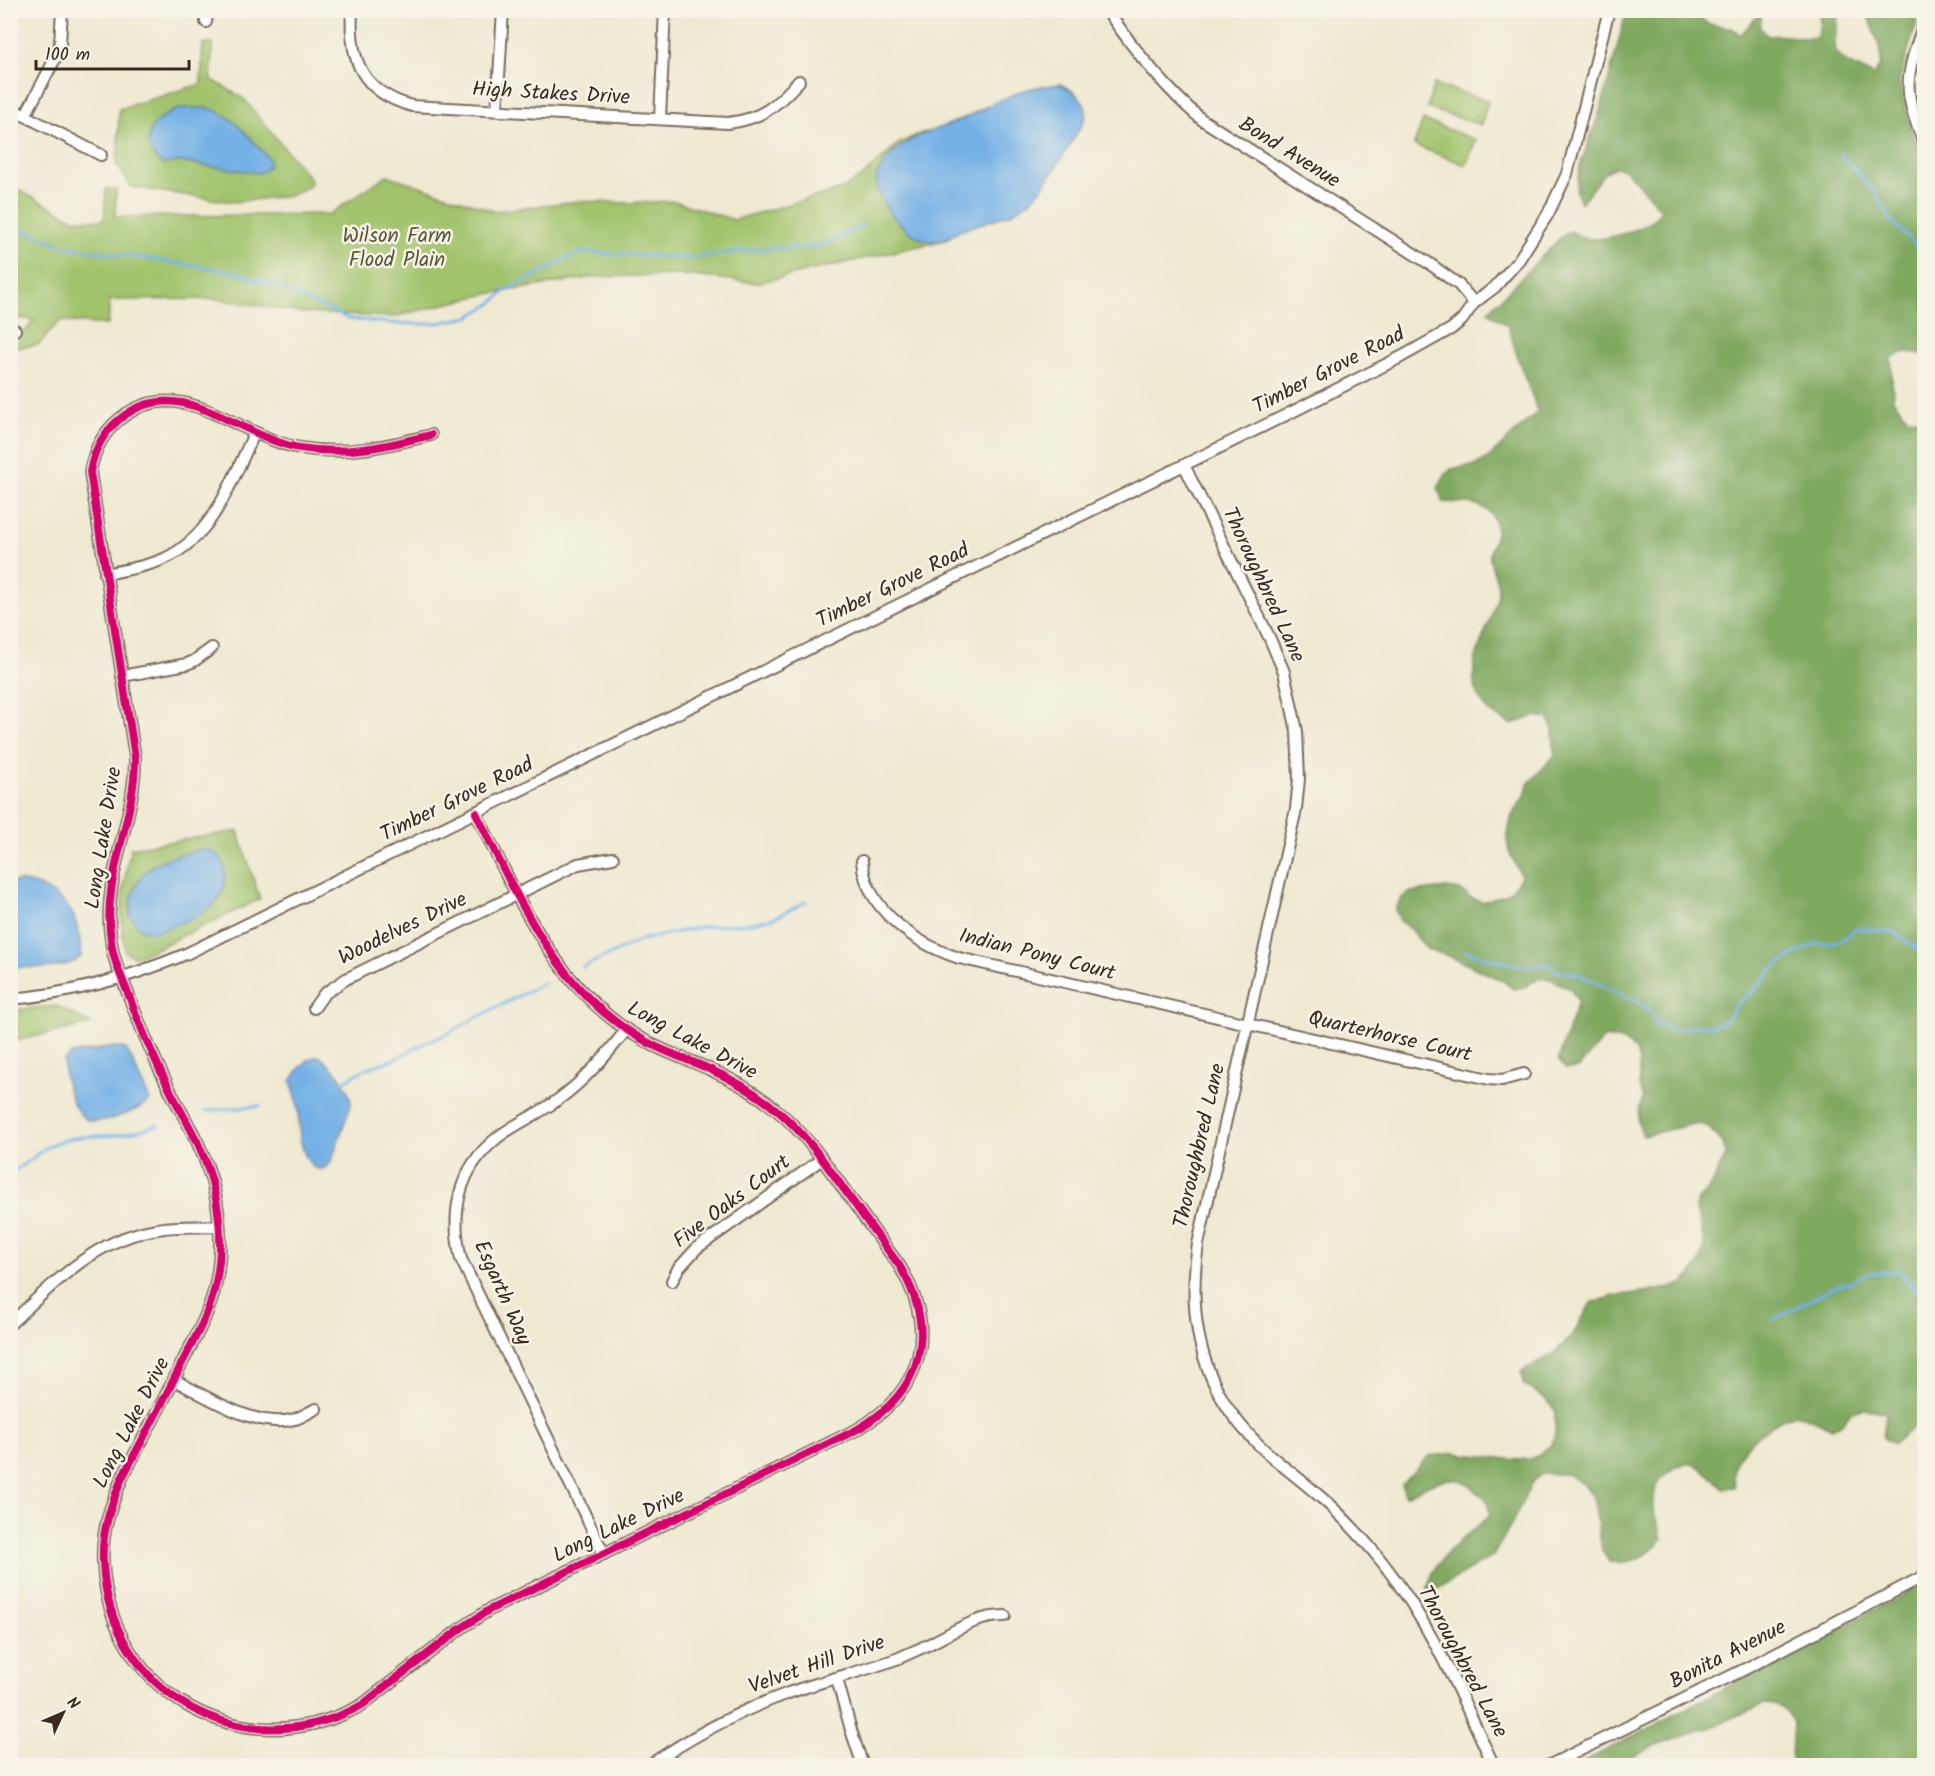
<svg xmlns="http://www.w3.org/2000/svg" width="1935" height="1776" font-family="Kalam,sans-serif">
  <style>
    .green { fill: #a1c36c; stroke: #6e7645; stroke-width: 1.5 }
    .forest { fill: #80a960; stroke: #5e6a3f; stroke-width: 1.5 }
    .water { fill: #74b1e6; stroke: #586e82; stroke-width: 1.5 }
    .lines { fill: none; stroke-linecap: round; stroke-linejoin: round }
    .stream { stroke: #74b1e6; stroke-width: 3 }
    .minor-casing { stroke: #7a6d5d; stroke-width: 14 }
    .minor { stroke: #fff; stroke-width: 10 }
    .cycleway-casing { stroke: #f7f3e8; stroke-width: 11 }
    .cycleway { stroke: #d6006c; stroke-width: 8 }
    .labels { text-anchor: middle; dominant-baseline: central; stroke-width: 5; stroke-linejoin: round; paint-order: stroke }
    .street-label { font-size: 21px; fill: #3b2a1e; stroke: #f7f3e8 }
    .park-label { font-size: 21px; fill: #5a5835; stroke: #f7f3e8 }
  </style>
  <rect width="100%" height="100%" fill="#f7f3e8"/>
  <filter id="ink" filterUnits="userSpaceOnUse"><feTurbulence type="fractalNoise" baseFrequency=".0167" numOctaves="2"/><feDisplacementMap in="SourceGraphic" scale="12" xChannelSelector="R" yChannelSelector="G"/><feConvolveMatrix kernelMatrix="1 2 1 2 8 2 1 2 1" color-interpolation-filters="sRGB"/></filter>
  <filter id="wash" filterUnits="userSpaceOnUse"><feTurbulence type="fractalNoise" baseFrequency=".008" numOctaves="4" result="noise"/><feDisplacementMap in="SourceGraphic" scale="24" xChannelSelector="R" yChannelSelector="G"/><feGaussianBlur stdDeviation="1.35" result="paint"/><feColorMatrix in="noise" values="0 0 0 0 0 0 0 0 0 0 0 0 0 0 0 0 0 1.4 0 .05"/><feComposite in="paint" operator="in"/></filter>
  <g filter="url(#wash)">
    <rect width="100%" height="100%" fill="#efe9d1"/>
    <!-- green -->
    <g class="green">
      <path d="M 203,43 L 213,44 L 211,79 L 244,99 L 311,180 L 310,186 L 288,196 L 233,202 L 131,187 L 119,167 L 117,166 L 119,109 L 201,84 Z"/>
      <path d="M 1434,84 L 1488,101 L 1481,125 L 1427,108 Z"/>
      <path d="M 1423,120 L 1476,140 L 1466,165 L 1414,145 Z"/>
      <path d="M 947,129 L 995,206 L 945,240 L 757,283 L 683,275 L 595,277 L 487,294 L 392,317 L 304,313 L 216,299 L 110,300 L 108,325 L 60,321 L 38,345 L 13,348 L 34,320 L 11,317 L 17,244 L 11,240 L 11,186 L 74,219 L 104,220 L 106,189 L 116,190 L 115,217 L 330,214 L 387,175 L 494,211 L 581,201 L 626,203 L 674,201 L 734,220 L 843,189 L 864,175 L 898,144 L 921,133 Z"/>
      <path d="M 238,831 L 260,899 L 151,951 L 134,957 L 125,952 C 118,910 122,889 131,848 Z"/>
      <path d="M 57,1006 L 91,1024 L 11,1042 L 11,1010 Z"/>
    </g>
    <!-- forest -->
    <g class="forest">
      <path d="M 1627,10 L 1693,11 L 1708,24 L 1732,28 L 1741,35 L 1757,16 L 1756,11 L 1762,11 L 1760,28 L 1768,36 C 1786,33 1800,41 1817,37 L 1820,25 L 1819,11 L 1839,11 C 1833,59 1828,55 1874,75 L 1881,63 L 1881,51 L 1866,11 L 1920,11 L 1899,82 L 1911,129 L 1924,163 L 1924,355 C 1911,351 1903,351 1891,358 L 1893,399 L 1908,418 L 1924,419 L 1924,429 L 1919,441 L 1924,457 L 1924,1418 L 1894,1444 L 1883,1438 L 1886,1413 L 1874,1410 L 1861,1409 L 1850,1413 L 1843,1423 L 1832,1428 C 1824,1425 1805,1415 1797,1415 C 1777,1415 1737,1449 1734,1468 C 1733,1474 1735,1481 1735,1487 L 1723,1488 C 1706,1471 1691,1452 1668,1473 C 1662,1478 1656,1485 1655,1492 C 1651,1508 1657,1524 1662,1539 C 1650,1556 1629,1565 1609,1562 L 1602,1550 L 1593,1496 L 1585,1485 L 1567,1474 L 1542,1474 L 1533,1481 L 1511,1525 L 1493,1556 L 1439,1588 L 1427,1592 C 1431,1559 1466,1536 1490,1516 L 1489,1503 C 1482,1497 1475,1489 1467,1484 C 1447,1471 1424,1488 1405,1496 L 1402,1484 L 1429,1456 L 1454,1453 L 1517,1460 L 1530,1459 L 1541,1454 L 1550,1446 L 1555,1435 L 1555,1410 L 1546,1399 L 1523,1384 L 1521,1372 L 1553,1354 L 1572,1336 L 1591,1303 L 1615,1296 L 1671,1288 L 1683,1283 L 1692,1274 L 1700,1262 L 1704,1248 L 1703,1236 L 1696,1210 L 1698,1199 L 1708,1190 L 1726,1156 L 1723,1143 L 1706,1125 L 1693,1124 L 1643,1136 L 1638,1122 L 1639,1109 L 1643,1098 L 1639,1086 L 1639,1062 L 1636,1050 L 1621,1040 L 1605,1037 L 1578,1068 L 1566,1069 L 1558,1060 L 1578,1001 L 1571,989 L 1548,978 L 1535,980 L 1525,987 L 1513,989 L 1503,981 L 1451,957 L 1427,949 L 1410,929 L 1401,922 L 1395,910 L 1401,899 L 1411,892 L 1447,888 L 1460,890 L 1471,898 L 1482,902 L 1505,895 L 1515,887 L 1521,876 L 1509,851 L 1507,839 L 1511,818 L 1517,806 L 1525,796 L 1528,784 L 1555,755 L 1553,730 L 1548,718 L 1535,716 L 1511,725 C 1504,720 1494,716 1488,710 C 1453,671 1492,633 1498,593 C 1500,580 1488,566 1490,553 C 1491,545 1498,534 1496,526 C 1491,500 1464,503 1443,502 L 1438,489 L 1443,478 L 1451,469 L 1476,465 L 1488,458 L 1538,411 L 1519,362 L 1508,326 L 1488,312 L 1560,238 L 1570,231 C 1577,235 1584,239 1592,239 C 1606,240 1642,229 1652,221 C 1656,218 1658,214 1661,210 L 1626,170 L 1615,167 L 1604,173 L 1581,203 L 1576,192 L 1580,166 L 1601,108 Z"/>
      <path d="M 1924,1584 L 1924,1765 L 1794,1765 L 1791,1760 L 1793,1722 L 1786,1712 L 1777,1705 L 1764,1704 L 1717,1725 L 1653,1746 L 1616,1765 L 1578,1765 Z"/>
    </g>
    <!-- water -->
    <g class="water">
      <path d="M 1060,84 C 1072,90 1085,98 1086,113 C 1087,121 1045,185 1037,194 C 1033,198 1028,203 1023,206 C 1006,219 980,222 960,231 C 951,236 940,242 930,241 C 907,239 871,199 877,175 C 879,171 882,167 884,163 C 903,136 934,132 962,119 C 984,109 1005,95 1029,89 C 1039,86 1050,86 1060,84 Z"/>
      <path d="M 208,108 C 234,115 252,140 269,159 L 269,165 L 266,169 L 260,173 L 180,162 L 162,164 C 135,143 152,117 180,109 C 188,107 199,108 208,108 Z"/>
      <path d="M 207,849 C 219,854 225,859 225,873 C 227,906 197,918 170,927 C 162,930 151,934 143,930 C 137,927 134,920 130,916 C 130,866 164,856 207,849 Z"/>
      <path d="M 11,882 C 15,882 20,881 25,882 C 43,885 67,900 74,917 C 79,929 80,942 82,955 C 69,972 30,967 11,967 Z"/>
      <path d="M 114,1047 L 126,1049 L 129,1054 L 150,1100 C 140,1111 97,1128 84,1118 C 71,1108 62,1075 64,1060 L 72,1054 Z"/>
      <path d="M 319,1056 C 334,1068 350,1084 351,1104 L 331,1162 C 315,1182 304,1156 301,1141 C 298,1130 300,1119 298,1108 C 297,1098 294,1090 291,1081 C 298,1070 306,1057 319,1056 Z"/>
    </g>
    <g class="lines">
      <!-- stream -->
      <g class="stream">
        <path d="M 1841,154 L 1876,194 L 1889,218 L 1902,232 L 1919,248 L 1924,250"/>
        <path d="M 10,224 L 63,246 L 235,272 L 275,286 L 349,319 L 388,323 L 419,324 L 438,323 L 469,317 L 491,304 L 504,292 L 579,252 L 691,258 L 758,249 L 822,246 L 862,225"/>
        <path d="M 1466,951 C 1487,959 1525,970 1546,964 L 1560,972 L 1575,973 L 1634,1000 L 1646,1006 L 1657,1023 L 1673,1031 L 1699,1025 L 1711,1026 L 1720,1024 L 1728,1018 L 1737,1003 L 1752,992 L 1774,968 L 1792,955 L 1816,944 L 1830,943 L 1844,939 L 1856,928 L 1893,932 L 1918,950 L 1924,950"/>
        <path d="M 583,967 L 641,940 L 701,927 L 753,923 L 774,918 L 806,902"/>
        <path d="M 343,1082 L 365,1069 L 395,1059 L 426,1042 L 447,1034 L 470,1021 L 546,982"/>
        <path d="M 205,1111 L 260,1106"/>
        <path d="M 10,1172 C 27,1166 37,1151 53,1144 C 73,1135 96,1137 117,1135 C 131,1133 145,1128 158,1125"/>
        <path d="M 1774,1319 L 1832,1288 L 1851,1282 L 1865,1274 L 1879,1272 L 1900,1272 L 1905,1277 L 1914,1290 L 1924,1289"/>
      </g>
    </g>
  </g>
  <g filter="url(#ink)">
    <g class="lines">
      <defs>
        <g id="minor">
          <path d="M 352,10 C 349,59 361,92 412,106 L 728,123 C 762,119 776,106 799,81"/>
          <path d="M 1107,10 C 1134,50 1165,88 1201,119 L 1430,264 L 1459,285 L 1474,303"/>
          <path d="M 206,22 L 207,10"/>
          <path d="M 1924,24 C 1905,78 1902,89 1924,143"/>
          <path d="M 10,108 L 101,155"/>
          <path d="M 497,110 L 503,10"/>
          <path d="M 25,116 L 57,55 L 60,44 L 62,10"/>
          <path d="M 660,119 L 665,10"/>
          <path d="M 10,327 L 15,330"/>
          <path d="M 431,435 C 386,446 347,456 300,448 C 241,438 183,374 125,415 C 105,429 94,448 90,472 L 135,757 C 136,820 101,877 111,940 C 113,960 122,978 129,996 C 145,1040 165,1083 188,1124 C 215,1171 227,1228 216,1282 C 211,1310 196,1336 183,1361 C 164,1400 143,1439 122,1478 C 111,1505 101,1532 103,1562 C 108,1696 246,1769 362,1705 L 460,1629 L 489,1610 L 858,1429 C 923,1390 939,1331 899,1265 C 880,1240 862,1214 843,1188 C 824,1161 804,1133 779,1112 C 758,1094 734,1080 709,1069 C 689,1060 667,1053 647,1042 C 557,994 519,899 476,813"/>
          <path d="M 1184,465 L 1270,639 L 1284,672 L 1297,731 L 1299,779 L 1296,809 L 1198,1244 C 1187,1318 1201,1387 1255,1441 C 1274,1461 1297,1476 1317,1494 C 1341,1514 1363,1538 1383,1563 C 1431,1624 1461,1696 1494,1766"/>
          <path d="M 105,574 C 125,570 145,567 164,559 C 214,536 232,480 254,434"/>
          <path d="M 122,676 L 187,664 L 194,661 L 212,648"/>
          <path d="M 862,861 C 866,910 916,944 959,958 L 1489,1079 L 1502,1080 L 1524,1074"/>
          <path d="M 10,999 C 72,994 129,978 186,954 L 1286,415 L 1401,357 L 1451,329 L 1462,320 L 1474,303 L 1495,287 L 1518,261 L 1548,214 L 1567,174 L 1609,10"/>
          <path d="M 314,1008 L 324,994 L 346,979 L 578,864 L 613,858"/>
          <path d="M 672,1281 L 678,1269 L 697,1248 L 822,1159"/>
          <path d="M 10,1324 C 57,1281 97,1236 164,1228 C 182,1226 201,1227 219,1226"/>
          <path d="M 174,1380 C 208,1397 256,1430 295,1419 C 302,1417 309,1412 316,1409"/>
          <path d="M 604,1554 L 461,1259 C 450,1213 458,1169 497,1138 C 516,1123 539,1114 559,1099 C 585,1080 607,1055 626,1030"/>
          <path d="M 837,1679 L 851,1730 L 863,1766"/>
          <path d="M 648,1766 C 691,1737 737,1712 786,1694 C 823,1680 862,1672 899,1658 C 912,1652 925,1647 937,1640 C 960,1628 978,1616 1005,1616"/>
          <path d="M 1548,1766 L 1749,1667 L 1924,1576"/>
        </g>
      </defs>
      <!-- minor casing -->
      <use href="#minor" class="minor-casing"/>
      <!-- minor -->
      <use href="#minor" class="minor"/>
      <defs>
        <path id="cycleway" d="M 431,435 C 386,446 347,456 300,448 C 241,438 183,374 125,415 C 105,429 94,448 90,472 L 135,757 C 136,820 101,877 111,940 C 113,960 122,978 129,996 C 145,1040 165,1083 188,1124 C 215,1171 227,1228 216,1282 C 211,1310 196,1336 183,1361 C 164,1400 143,1439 122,1478 C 111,1505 101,1532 103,1562 C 108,1696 246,1769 362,1705 L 460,1629 L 489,1610 L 858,1429 C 923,1390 939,1331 899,1265 C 880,1240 862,1214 843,1188 C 824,1161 804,1133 779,1112 C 758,1094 734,1080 709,1069 C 689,1060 667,1053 647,1042 C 557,994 519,899 476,813"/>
      </defs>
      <!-- cycleway casing -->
      <use href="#cycleway" class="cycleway-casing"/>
      <!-- cycleway -->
      <use href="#cycleway" class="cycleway"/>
    </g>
  </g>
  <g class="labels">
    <!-- street labels -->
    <g class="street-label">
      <text transform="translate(551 94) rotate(3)">High Stakes Drive</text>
      <text transform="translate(1289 153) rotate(32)">Bond Avenue</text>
      <text transform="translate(1329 371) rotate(-27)">Timber Grove Road</text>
      <text transform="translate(1263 585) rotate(65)">Thoroughbred Lane</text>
      <text transform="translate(893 586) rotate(-26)">Timber Grove Road</text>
      <text transform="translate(457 800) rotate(-26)">Timber Grove Road</text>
      <text transform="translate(104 838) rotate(-81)">Long Lake Drive</text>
      <text transform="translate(403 929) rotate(-26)">Woodelves Drive</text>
      <text transform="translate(1037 955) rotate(14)">Indian Pony Court</text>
      <text transform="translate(1390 1037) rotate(13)">Quarterhorse Court</text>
      <text transform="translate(692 1041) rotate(28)">Long Lake Drive</text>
      <text transform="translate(1200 1146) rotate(-77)">Thoroughbred Lane</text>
      <text transform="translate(732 1202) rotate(-37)">Five Oaks Court</text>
      <text transform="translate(502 1293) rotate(66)">Esgarth Way</text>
      <text transform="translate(132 1423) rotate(-63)">Long Lake Drive</text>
      <text transform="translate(619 1526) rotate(-26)">Long Lake Drive</text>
      <text transform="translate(1728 1655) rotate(-27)">Bonita Avenue</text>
      <text transform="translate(1462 1662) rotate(62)">Thoroughbred Lane</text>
      <text transform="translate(817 1665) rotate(-19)">Velvet Hill Drive</text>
    </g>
    <!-- park labels -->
    <g class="park-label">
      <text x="397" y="236">Wilson Farm<tspan x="397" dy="24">Flood Plain</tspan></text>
    </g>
  </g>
  <!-- margin -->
  <rect width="1935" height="1776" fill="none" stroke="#f7f3e8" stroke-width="36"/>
  <!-- north arrow -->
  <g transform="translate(63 1713) rotate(46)" stroke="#f7f3e8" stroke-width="4.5" paint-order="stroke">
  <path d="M0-4.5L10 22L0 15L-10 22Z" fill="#3b2a1e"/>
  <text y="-9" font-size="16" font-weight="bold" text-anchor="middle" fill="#3b2a1e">N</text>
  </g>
  <!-- scale -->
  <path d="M36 60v9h153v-9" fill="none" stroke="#3b2a1e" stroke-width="3"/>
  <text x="45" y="60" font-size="18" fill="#3b2a1e" stroke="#f7f3e8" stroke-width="4.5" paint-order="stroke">100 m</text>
</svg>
